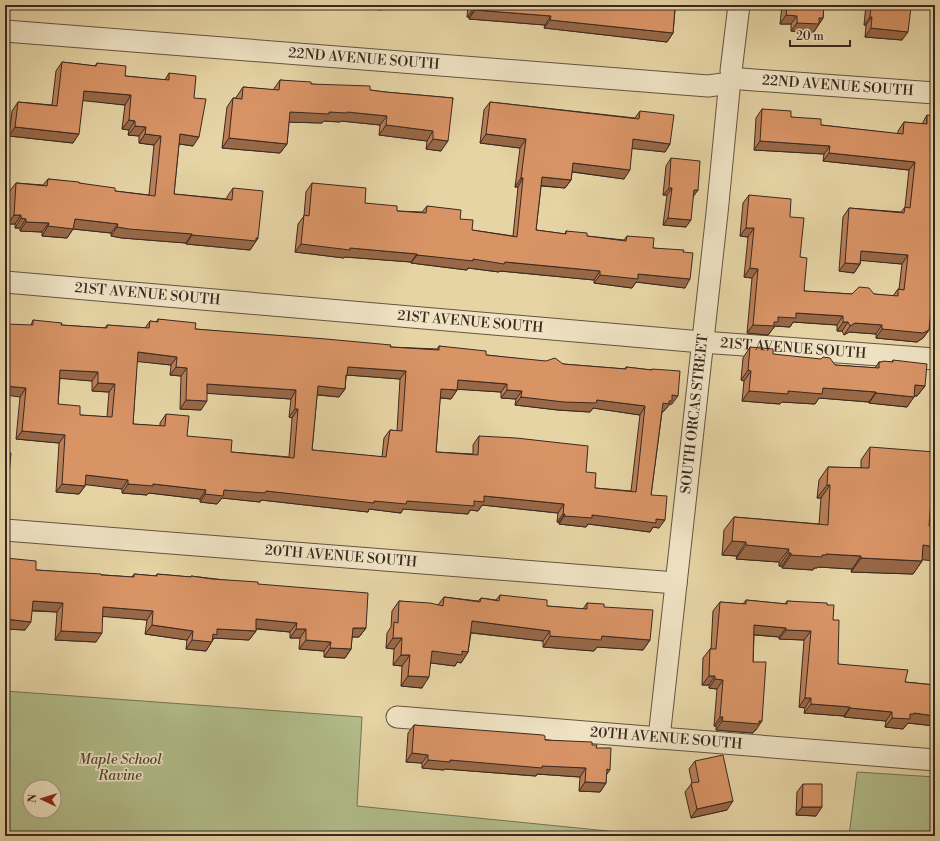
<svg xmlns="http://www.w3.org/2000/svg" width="940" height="841" font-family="'Libre Bodoni',serif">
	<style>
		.green { fill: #b1bd8a; stroke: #767255; fill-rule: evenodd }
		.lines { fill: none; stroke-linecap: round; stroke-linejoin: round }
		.minor-casing { stroke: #665341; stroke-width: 23 }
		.minor { stroke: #efe3c4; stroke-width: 21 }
		.wall { fill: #bb7f58; stroke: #3b2820; fill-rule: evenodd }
		.shaded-wall { fill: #986847; stroke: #3b2820 }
		.building { fill: #d99466; stroke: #3b2820; fill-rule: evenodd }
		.labels { text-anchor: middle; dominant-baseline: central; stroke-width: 3.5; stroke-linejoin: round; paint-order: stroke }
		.street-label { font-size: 14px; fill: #3b2820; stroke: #efe3c4 }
		.park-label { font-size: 14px; font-style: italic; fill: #534635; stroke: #efe3c4 }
	</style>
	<rect width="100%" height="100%" fill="#e6d4a5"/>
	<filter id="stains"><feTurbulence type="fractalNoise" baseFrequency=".005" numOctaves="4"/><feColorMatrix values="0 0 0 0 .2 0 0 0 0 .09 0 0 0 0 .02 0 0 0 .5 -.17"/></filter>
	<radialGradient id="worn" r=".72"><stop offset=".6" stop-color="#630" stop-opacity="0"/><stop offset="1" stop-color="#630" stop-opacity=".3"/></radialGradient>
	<!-- green -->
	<path class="green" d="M5,691L362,717L357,806L658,836H5ZM30,787H54V811H30Z
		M857,772L935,777V836H849Z"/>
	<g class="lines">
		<defs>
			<g id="minor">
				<path id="s1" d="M5,31L708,86L723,84"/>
				<path d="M731,71L739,5"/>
				<path id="s2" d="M741,79L935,93"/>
				<path id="s3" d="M5,282L702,342L935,359"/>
				<path id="s4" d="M5,530L676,583"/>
				<path id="s5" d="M397,717L935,760"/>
				<path id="s6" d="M659,738L717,213L729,90"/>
			</g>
		</defs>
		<!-- minor casing -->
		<use href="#minor" class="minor-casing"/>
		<!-- minor -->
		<use href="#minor" class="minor"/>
	</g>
	<!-- wall -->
	<path class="wall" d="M468,5H677L675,10L673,33L667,42L544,28L545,25L469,19V17H467Z
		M783,5H824L823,18L813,33L791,31V24H780L782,6Z
		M866,5H908L902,40L865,37L866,25H864Z
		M62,62L95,66L97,63L125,76L165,80L169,73L194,98L193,146L179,144L174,194L227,199V197L233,188L258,238L250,250L186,244V243L122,238L111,236V233L73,229L67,238L42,236V232L20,231V228H15V224H8L9,192L16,183L43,185L48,179L79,183L115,191L149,195L154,145L139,143V136L128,135L129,130L122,129L125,105L83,100L73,143L9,136L12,111L18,102L52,105L56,71Z
		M280,80L311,84L370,90L385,92L453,98L441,151L426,149L427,141L379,135L380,125L341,121L340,122L324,121L322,123L289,122L287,144L280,153L222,148L227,107L233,98H236L237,96L243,87L273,90Z
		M490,102L635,118L640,111L670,144L665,152L632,148L624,179L572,172L571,180L565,188L541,186L536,230L565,234L566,231L587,236L624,240L627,236L653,248L683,252L685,288L636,282L632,288L594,283V280L500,271L499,272L468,268L467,270L411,263V262L345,257L344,258L295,252L298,224L304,216L306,192L312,183L365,203L397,211L422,212L427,206L460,219L472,230L513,236L518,187H515L520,148L480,143L484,110Z
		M762,109L821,125L898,134V131L904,122L922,124L927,115L929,330L923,338L917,342L876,338V334L849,332L844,335L842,331H837V325L793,322L790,327L775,326L768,335L747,333L752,278L744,277L748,237L740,236L743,203L749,195L790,217L800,257L804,291L852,294H874L893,296L898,289H899L902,264L861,260L860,264L854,273L839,271L843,217L849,208L901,212L905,207L909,170L823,161L824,154L754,150L756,118Z
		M671,158L698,190L693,196L686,227L663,225L667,195H663L666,166Z
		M158,319L195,329L390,347L437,349L439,346L486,355L563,364L625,369L626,367L651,370L652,369L672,404H670L663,412H662L651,495L659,528L653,527L650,532L588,524L586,527L559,524V522H557L558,513L482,505L478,511L470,510L468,514L403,509L401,513L369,509L368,512L261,500L260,502L222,498L217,504L200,502V499L149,493L147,495L122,493V489L85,484V486L79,494L56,492L59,443L16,439L20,397L31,325L33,320L61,325L105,328L107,325L145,328L150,321L156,322ZM137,361L171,365L170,375L181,376L180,409L201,410L207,393L291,399L289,417L292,418L289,457L231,452L187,436L166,414L160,423V426L133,424ZM347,375L400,379L397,431L390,430L384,438L382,457L312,450L317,395L339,397L345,389L346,377ZM60,378L92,381V391L109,392L107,417L80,415L58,404ZM457,389L501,392V398L516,399L515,405L558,410L590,412L593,408L640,415L631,491L595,488L586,472L479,436L473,445V454L436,452L440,398L451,399L457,390Z
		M750,347L773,354L835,365L875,368L879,362H892L893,360L925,386L917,396H914L907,407L869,403V402L819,398L815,404L782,402L780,404L742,401L744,381L741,380L743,358Z
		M870,447L922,559V561L913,574L851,572L852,569L818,567L817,568H814L813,570L782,568V566H779V562L736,559L737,556L722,555L724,530L734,517L819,524L821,498H817L819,480L828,467L861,468V460Z
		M6,558L36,570L132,577L134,574L156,576L157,574L190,577L191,576L258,584L366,628L359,637H352L351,649L345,658L324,657V651L299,649L300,638H290V632L256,629V631L249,640L214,638L206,651L186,649L187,640L145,634L147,620L103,616L96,642L55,640L57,612L32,611L25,630L5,629V560Z
		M500,595L547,606L583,609L587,603L604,607L650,640L643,650L597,647L594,651L543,647V641L471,633L468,652L461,663L457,662L455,666L431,663L422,688L401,686L402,666L393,665L394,649L386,648L387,633L391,627L392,611L399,601L438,605L444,597L478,601L481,598L496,600Z
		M746,600L785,604L787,601L827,605L833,620L838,664L905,682L935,685V726L908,723L903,729L885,727L886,721L844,717V716L804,713L805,708L799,707L804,640L779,639V637L754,635L753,662L756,730H755L753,733L716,730V726H714L717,689L709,688V685H702L703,658L710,649H711L713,611L720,602L743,604Z
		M414,725L592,745L596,748L606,775V783L600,792L579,791L580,777L537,774L536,776L445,769L444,770L422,768V763L406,762L408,733Z
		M695,761L727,810L691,818L685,792L692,783L689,769Z
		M803,784L816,816L796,815L797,792Z"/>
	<!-- shaded-wall -->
	<path class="shaded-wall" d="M289,5H312L311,7Z
		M356,5H413L412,6H407L406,8L384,7L382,10L355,8Z
		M473,9H475L469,17H467Z
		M475,10L551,16L545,25L469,19Z
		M786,15L797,16L791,24H780Z
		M870,17H872L866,25H864Z
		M819,18H823L813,33L791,31L797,23Z
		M550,20L673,33L667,42L544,28Z
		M871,28L908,32L902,40L865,37Z
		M84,91L131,95L125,105L77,100Z
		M290,112H347L387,116L380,125L341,121L340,122L324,121L322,123L283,122Z
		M129,120L135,121L129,130L122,129Z
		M386,125L433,131L427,141L379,135Z
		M135,126L146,127L139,136L128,135Z
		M15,127L79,134L73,143L9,136Z
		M145,134L161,136L154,145L139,143Z
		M180,134L199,137L193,146L174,143Z
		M486,134L526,139L520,148L480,143Z
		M229,138L287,144L280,153L222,148Z
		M433,139L448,141L441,151L426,149Z
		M633,139L670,144L665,152L627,148Z
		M760,141L830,146L824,154L754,150Z
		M829,153L915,162L909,170L823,161Z
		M573,163L630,170L624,179L567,171Z
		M542,177L571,180L565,188L536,185Z
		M521,178H523L518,187H515Z
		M669,188H672L667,195H663Z
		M694,190H698L693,197Z
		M14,215H21L15,224H8Z
		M21,218L26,219L20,228H15Z
		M668,218L691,220L686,227L663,225Z
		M75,219L118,224L111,233L73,229L67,238L42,236L48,226Z
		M26,222L49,223L42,232L20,231Z
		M117,227L192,234L186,243L122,238L111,236Z
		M746,228H754L748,237L740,236Z
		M192,235L256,238H258L250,250L186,244Z
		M301,244L350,248L417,254L411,262L345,257L344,258L295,252Z
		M861,251L908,255L902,264L855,260Z
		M417,255L473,259L600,271L594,280L500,271L499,272L468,268L467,270L411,263Z
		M845,263L860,264L854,273L839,271Z
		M750,268L758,269L752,278L744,277Z
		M638,274L690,279L685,288L636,282L632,288L594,283L600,275Z
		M796,313L843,316L837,325L793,322L790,327L775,326L768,335L747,333L753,325L778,317Z
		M843,322H848L842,331H837Z
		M855,323L882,325L876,334L849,332L844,335L850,326Z
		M882,329L929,330L923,338L917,342L876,338Z
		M138,352L177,357L171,365L132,361Z
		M176,367L187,368L181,376L170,375Z
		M348,367L406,371L400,379L347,375L342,383Z
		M60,370L98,372L92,381L55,378Z
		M748,370L751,371L744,381L741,380Z
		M458,380L507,384L501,392L452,389Z
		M98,383L115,384L109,392L92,391Z
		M207,384L296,390L291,399L202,393Z
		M915,385L925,386L917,396L908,395Z
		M5,386L26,388L20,397L5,395Z
		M318,386L345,389L339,397L312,394Z
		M823,388L876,392L869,402L819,398L815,404L782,402L780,404L742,401L749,391H788Z
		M441,389L457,390L451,399L435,397Z
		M507,390L522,391L516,399L501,398Z
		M876,393L914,397L907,407L869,403Z
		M672,395L678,396L672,404H670L663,412H657L663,403Z
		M521,397L597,400L645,406L640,415L593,408L590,412L558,410L515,405Z
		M186,400L207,401L201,410L180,409Z
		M295,409H298L292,418L289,417Z
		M22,431L65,435L59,443L16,439Z
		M86,475L128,480L122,489L80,484Z
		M62,484L85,486L79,494L56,492Z
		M128,484H153L206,490L200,499L149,493L147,495L122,493Z
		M827,485H830L821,498H817Z
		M224,490L266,491L374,501H474L484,496L564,504L558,513L482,505L478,511L470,510L468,514L403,509L401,513L369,509L368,512L261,500L260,502L222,498L217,504L200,502L205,494Z
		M563,514H565L559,522H557Z
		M592,515L656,519L665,520L659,528L653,527L650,532L588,524L586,527L559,524L564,516Z
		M732,541L746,542L737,556L722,555Z
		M746,545L789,549L779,562L736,559Z
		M923,545L935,547V561L914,559Z
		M788,553H791L782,566H779Z
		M826,554L861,556L852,569L818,567L817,568H814L813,570L782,568L791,555H822Z
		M861,558L922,561L913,574L851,572Z
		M33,601L63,603L57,612L27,610Z
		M103,607L153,611L147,620L97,616Z
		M5,619L31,622L25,630L5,629Z
		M256,619L297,623L290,632L250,628Z
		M472,621L550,631L543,641L465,632Z
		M152,625L193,631L187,640L145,634Z
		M754,625L786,628L779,637L748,634Z
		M353,628H366L359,637H346Z
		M217,629L256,631L249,640L214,638L206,651L186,649L192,640Z
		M296,629H306L300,638H290Z
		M786,630L811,631L804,640L779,639Z
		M61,631L102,633L96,642L55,640Z
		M550,636H602L650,640L643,650L597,647L594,651L543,647Z
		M393,638H402L394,649L386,648Z
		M306,640L331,642L324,651L299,649Z
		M330,648L351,649L345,658L324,657Z
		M432,651H462L468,652L461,663L457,662L455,666L424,662Z
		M401,655H410L402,666L393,665Z
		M408,676L429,677L422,688L401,686Z
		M709,676H715L709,685H702Z
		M715,679L723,680L717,689L709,688Z
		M805,698H811L805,708L799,707Z
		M811,704L850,707L844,716L804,713Z
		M850,708L892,712L886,721L844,717Z
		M914,713L935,716V726L908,723L903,729L885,727L892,718Z
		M720,717H723L716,726H714Z
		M722,721H762L756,730H755L753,733L716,730Z
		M412,753L428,755L422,763L406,762Z
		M428,760H450L586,768L580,777L537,774L536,776L445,769L444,770L422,768Z
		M607,769L610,770L604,778Z
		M585,782L606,783L600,792L579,791Z
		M733,801L727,810L691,818L697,809Z
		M802,807H822L816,816L796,815Z"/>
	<!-- building -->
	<path class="building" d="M474,5H677V8H675L673,33L550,20L551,16L475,10V9H473Z
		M787,5H824L823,18H819V24L797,23V16L786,15Z
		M871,5H908V7H911L908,32L871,28L872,17H870Z
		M62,62L96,66L97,63L126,66L125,76L169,80V73L196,76L194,98L206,99L199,137L180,134L174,194L232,200L233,188L263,191L258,238H256V241L192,235V234L129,229L117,227L118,224L75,219L73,229L48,226L49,223L26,222V219L21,218V215H14L16,183L47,186L48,179L79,182V183L115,188V191L155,196L161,136L145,134L146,127L135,126V121L129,120L131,95L84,91L79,134L15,127L18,102L57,106Z
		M280,80L311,82V84L370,86V90L385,92L453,98L448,141L433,139V131L386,125L387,116L347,112V113L329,112V114L290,112L287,144L229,138L233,98L242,99L243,87L279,90Z
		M490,102L639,119L640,111L674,115L670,144L633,139L630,170L573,163L571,180L542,177L536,230L566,234V231L587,233V236L626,241L627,236L654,238L653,248L684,250L683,252L693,253L690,279L638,274V279L600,275V271L505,262L504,264L473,259V261L417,255V254L350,248V250L301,244L304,215L309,216L312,183L366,188L365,203L397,206V211L426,213L427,206L461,210L460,219L473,220L472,230L517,237L523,178H521L526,139L486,134Z
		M762,109L791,111V117L821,119V125L903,134L904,122L927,124V115L935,116V271L929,330L923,333L882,329V325L855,323L850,326L848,322H843V316L796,313V318L778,317V322H774V326L753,325L758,269L750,268L754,228H746L749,195L791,199L790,217L804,218L800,257L807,258L804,291L852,294L859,287L869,288L874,294L898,296V289L904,290L908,255L861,251L860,264L845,263L849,208L904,213L905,207L910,208L915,162L829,153L830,146L760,141Z
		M671,158L700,161L698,190H694L691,220L668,218L672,188H669Z
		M158,319L196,323L195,329L326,339L391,345L390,347L439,350V346L486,351V355L546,361L555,358L563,364L626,369V367L652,370V369L680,371L678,396L672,395V401H669V404L663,403L651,495L667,496L665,520L656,519V523L592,515V518L564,516L565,514H563L564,504L484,496V502L474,501V506L407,501L406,504L374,501V503L266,491L265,493L224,490L223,496L205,494L206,490L153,484V486L128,484V480L86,475L85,486L62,484L65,435L22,431L26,388L5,386V324L33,325V320L62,323L61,325L107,328V325L149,328L150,321L158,322ZM138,352L177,357L176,367L187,368L186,400L207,401V384L296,390L295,409H298L294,458L231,452L232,440L187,436L189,416L166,414L165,426L133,424ZM348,367L406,371L402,431L390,430L386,457L312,450L318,386L345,389L346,375H347ZM60,370L98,372V383L115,384L112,417L80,415V406L58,404ZM458,380L507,384V390L522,391L521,397L564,402L596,403L597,400L645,406L636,492L595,488L596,473L586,472L588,446L516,438L479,436L478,455L436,452L441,389L457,390Z
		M750,347L773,349V354L821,359L823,357L830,358L835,365L879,368V362H882L883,361L893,362V360L927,364L925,386L915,385L914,397L876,393V392L823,388L822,394L788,391V394L749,391L751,371L748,370Z
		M870,447L935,452L929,526L935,527V547L923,545L922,561L861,558V556L826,554V555H822V557L791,555V553H788L789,549L746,545V542L732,541L734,517L828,525L830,485H827L828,467L869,468Z
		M5,452L11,453L8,486H5Z
		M6,558L36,561V570L101,574V575L134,577V574L157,576V574L191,577V576L212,579L258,582V584L368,593L366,628H353L351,649L330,648L331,642L306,640V629H296L297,623L256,619V631L217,629V635L213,634L212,642L192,640L193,631L152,625L153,611L103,607L102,633L61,631L63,603L33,601L31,622L5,619V568Z
		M500,595L547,600V606L587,609V603L604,604V607L653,610L650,640L602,636L601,640L550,636V631L472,621L468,652L462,651V655L432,651L429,677L408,676L410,655H401L402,638H393L394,622L398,623L399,601L430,603L443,606L444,597L480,602L481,598L499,601Z
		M746,600L787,604V601L827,603V605H834L833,620H839L838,664L908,670L905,682L935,685V716L914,713V714H910V719L892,718V712L850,708V707L811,704V698H805L811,631L786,630V628L754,625L753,662H766L762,721H759V724L722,721L723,717H720L723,680L715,679V676H709L710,649H716L720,602L746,604Z
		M414,725L543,735L545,736V740L592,742V745H597L596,748H611L610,770L607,769L606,783L585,782L586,768L542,766V768L450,760V762L428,760V755L412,753Z
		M723,755L733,801L697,809L691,783L699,782L695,761Z
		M803,784H822V807H802Z"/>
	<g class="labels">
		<!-- street labels -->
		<g class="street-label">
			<text stroke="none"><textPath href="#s1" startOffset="360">22ND AVENUE SOUTH</textPath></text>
			<text stroke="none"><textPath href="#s2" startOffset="97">22ND AVENUE SOUTH</textPath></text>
			<text stroke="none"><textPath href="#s3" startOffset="143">21ST AVENUE SOUTH</textPath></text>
			<text stroke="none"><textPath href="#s3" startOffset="467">21ST AVENUE SOUTH</textPath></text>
			<text stroke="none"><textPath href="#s3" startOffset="791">21ST AVENUE SOUTH</textPath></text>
			<text stroke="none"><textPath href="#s6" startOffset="326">SOUTH ORCAS STREET</textPath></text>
			<text stroke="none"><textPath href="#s4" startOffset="337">20TH AVENUE SOUTH</textPath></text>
			<text stroke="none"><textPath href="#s5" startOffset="270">20TH AVENUE SOUTH</textPath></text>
		</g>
		<!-- park labels -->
		<g class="park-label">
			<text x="120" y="760">Maple School<tspan x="120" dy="16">Ravine</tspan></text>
		</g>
	</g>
	<!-- margin -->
	<rect width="940" height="841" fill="none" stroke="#e6d4a5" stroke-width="20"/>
	<rect x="6" y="6" width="928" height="829" fill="none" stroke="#3b2820" stroke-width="2"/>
	<rect x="10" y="10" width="920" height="821" fill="none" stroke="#3b2820"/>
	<!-- north arrow -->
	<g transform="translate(42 799) rotate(274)"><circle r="19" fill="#efe3c4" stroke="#a79882"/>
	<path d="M0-3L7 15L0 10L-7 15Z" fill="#8f2418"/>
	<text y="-6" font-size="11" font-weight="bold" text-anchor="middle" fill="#3b2820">N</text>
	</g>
	<!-- scale -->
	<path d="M790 40v6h60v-6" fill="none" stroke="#3b2820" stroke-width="2"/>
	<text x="796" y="40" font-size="12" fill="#3b2820" stroke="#efe3c4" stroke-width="3" paint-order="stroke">20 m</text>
	<rect width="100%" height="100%" filter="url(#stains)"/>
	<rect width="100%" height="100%" fill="url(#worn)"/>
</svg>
